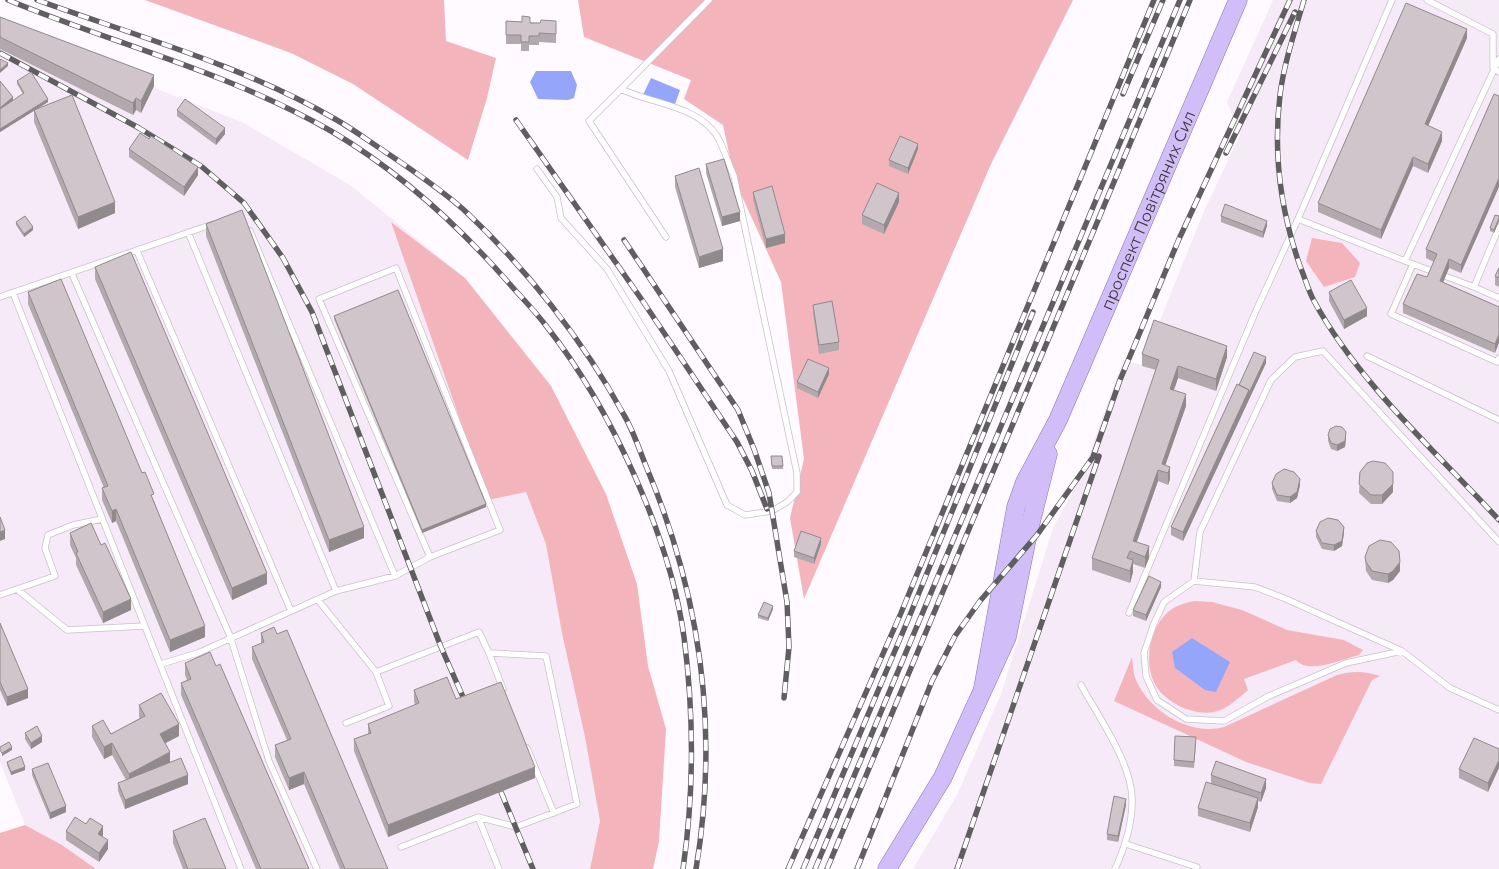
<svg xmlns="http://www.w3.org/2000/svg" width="1499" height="869" font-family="Montserrat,sans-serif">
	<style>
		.built { fill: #f7eaf8 }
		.green { fill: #f4b4bb }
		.water { fill: #95a5fa }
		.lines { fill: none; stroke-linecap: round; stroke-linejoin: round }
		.service-casing { stroke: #c8c1c9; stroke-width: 7 }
		.primary-casing { stroke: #8973b2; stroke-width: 19 }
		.service { stroke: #fff; stroke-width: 5.5 }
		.primary { stroke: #d1bdf7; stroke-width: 18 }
		.rail-casing { stroke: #615e62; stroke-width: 5.5 }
		.rail { stroke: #fff; stroke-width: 4; stroke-dasharray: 11; stroke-linecap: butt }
		.wall { fill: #b2a9ae }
		.shaded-wall { fill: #918a8d }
		.building { fill: #cfc5ca; stroke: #918a8d }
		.labels { text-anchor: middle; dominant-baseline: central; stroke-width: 5; stroke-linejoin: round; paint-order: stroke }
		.street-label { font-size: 16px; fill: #3c3a3d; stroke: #fff }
	</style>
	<rect width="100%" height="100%" fill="#fefaff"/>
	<!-- built -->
	<path class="built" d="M1273,0H1499V869H913L957,795L1001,694L1053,528L1082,474L1123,360L1142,365L1204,211L1240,135L1227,102Z
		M0,28L242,122L350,185L465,278L551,386L636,776L615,869H96L62,845L25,825L0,762Z"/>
	<!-- green -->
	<path class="green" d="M145,0H444L446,41L496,58L487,98L468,160L353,84L291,53Z
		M578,0H1073L991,164L804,599L790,518L804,459L781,282L735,181L723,125L684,99L691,80L584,37Z
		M391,222L465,278L551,386L606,494L637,584L648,666L666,729L659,841L653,869H590L600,821L585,737L562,633L546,544L526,492L488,500Z
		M1312,238L1342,243L1360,263L1355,277L1324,287L1306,261Z
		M1195,601L1212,602L1242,610L1287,630L1344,640L1363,650L1359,655C1343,659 1308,675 1296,660L1244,679L1248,690C1240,697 1232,704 1223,709C1202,719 1172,707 1158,689C1143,669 1148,633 1165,615C1173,606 1184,603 1195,601Z
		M1132,657C1133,664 1133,673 1136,680C1150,712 1190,736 1224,727L1337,675C1352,671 1364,671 1380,676L1372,680L1321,784L1310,783L1246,762L1114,701Z
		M25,825L62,845L96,869H0V833Z"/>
	<!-- water -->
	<path class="water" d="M536,71H571L577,85L574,98L568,100L538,99L530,82Z
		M651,78L680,90L674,107L643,95Z
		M1192,638L1230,662L1216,692L1205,690L1175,668L1172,652Z"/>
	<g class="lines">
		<defs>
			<path id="service" d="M1427,0L1493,34V68L1499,72
				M621,89L589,121L666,237
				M537,169L557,197L561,218L607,269L669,371L727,505L745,515L772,511L787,502L797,492V473L734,176C728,163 724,148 717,136C697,105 651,104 621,89L709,0
				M1298,219L1392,0
				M1499,227L1474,287L1499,298
				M250,231L395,576
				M188,232L336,591
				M137,251L291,611
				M1405,261L1474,287
				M1413,264L1391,314L1497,362L1499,358
				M72,274L230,636L269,761L317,869
				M13,293L241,869
				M0,297L213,224
				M1367,356L1499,420
				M1194,581L1200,532L1271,380L1295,357L1323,351L1499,542
				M18,590L67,630L144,626
				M0,595L55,576L45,548L48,535L73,525L102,519
				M318,600L376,672L479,632L489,653L546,656L577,804L516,827L478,817L401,847
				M1129,613L1255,313L1298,219L1405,261L1499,59
				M1402,651L1346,663L1269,696L1224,721L1186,719L1157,700L1146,676L1144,653L1153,626L1164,602L1194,581L1255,587L1286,599L1402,651L1450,688L1499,710
				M489,653L503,689
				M161,664L198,653L336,591L395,576L430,557L500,530L396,268L319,299L430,557
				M1081,685C1098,716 1131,762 1132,798C1133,822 1125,847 1115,869
				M346,723L389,706L376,672
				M527,748L554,813
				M478,817L499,869
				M1126,844L1197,867"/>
			<g id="primary">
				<path id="s1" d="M983,688L1016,507L1025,482L1058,420L1238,0"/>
				<path d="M887,869L943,777L1007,637L1028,534L1048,454"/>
			</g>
		</defs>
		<!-- service casing -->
		<use href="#service" class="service-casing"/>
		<!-- primary casing -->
		<use href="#primary" class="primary-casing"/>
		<!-- service -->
		<use href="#service" class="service"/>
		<!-- primary -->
		<use href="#primary" class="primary"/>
		<defs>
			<path id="rail" d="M8,0C115,44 230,73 331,131C397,170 456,223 507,281C520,296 535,311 547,327C610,407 670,536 684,637C694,714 694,793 683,869
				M37,0C136,36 244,66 335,119C351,128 366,139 381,149C409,168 438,187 464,210C526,268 583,340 624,415C634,432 640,452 648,471C701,598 719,732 696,869
				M1304,0C1295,31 1284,63 1280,95C1273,153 1281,212 1300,266C1305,278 1308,290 1314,301C1358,382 1436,452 1499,520
				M0,53L139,128L201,166L244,203L283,258L312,312L441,647L467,706
				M1123,94L1163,0
				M516,120L642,300L737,442L752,471L767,509
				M1226,153L1295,12
				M624,240L738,410L754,449L769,493L787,602L789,647L784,698
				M501,792L533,869
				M788,869L901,613L1154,0
				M803,869L910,615L1033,312
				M815,869L1180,0
				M827,869L1190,0
				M857,869L932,681L955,636L980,601L1037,535L1093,457L1120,380L1179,239L1290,0
				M957,869L1099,456"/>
		</defs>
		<!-- rail casing -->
		<use href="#rail" class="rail-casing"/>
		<!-- rail -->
		<use href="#rail" class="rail"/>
	</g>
	<!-- wall -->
	<path class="wall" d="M0,17L154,86L141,113L136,110L133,115L0,49Z
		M506,21L540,23L556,21V43L539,42V45H529V51H521V44H506Z
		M1467,38L1428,126L1442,141L1428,173L1413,166L1381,239L1318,212V203Z
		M0,81L13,100L8,104L23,94L17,84V81L48,102L0,132Z
		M1494,94L1461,273L1449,268L1443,282L1499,307L1495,353L1403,313V304L1427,277L1434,262L1426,258V249Z
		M34,110L115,213L78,229L34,122Z
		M177,110L225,134L216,145L177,116Z
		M129,149L198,175L184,196L129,157Z
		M918,149L908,174L889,166V160Z
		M706,164L740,221L722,226L706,173Z
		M675,176L723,261L699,268L675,187Z
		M753,192L785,243L766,248L753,200Z
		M899,202L884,234L862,224V215Z
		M1221,216L1267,226L1263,238L1221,222Z
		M1499,216V221L1494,233L1490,231V228Z
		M16,222L33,230L24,237L16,225Z
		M206,224L364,538L329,552L206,236Z
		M95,267L267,584L232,600L95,279Z
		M1499,268V287L1495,285V276Z
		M28,292L142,473L154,501L205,637L170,652L116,521L112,523L102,500V488H104L28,304Z
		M1329,292L1367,316L1344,329L1329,301Z
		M813,305L839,342V350L819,354L813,313Z
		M334,316L486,507L422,533L334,319Z
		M1142,354L1227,357L1216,391L1178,378L1174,390L1186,406L1165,465L1170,479L1168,485L1158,481L1137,542L1149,558L1145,568L1133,564V572L1130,583L1092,570V558L1156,370L1142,366Z
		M1266,363L1183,541L1171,535V527L1239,385Z
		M829,374L818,398L797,388V382Z
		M1328,435L1346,438L1345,447L1337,451L1331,449L1328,441Z
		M771,456H782L783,469H772Z
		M1360,472L1393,492L1382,504H1371L1359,493Z
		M1272,483L1300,485L1297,498L1290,503L1277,501L1272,489Z
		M1316,531L1344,533L1342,546L1334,551L1322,549L1316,537Z
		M70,533L131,610L103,623L76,565V558L70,545Z
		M821,544L814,564L794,557V551Z
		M1365,557L1400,571L1393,580L1388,583L1372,580L1366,571Z
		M1161,587L1146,621L1133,616V610Z
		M773,609L768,621L758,618V615Z
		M0,623L28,698L7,706L0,690Z
		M261,633L388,869H340L304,784L289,790L275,757V745L287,740L252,659V647L261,644Z
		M185,663L309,869H256L181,695V683L187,680L185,675Z
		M414,690L456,699L535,778L388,837L354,751V739L368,734V724L415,705L414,701Z
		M139,705L179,736L165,743L170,762L188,784L125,809L118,791V783L126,780L112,755L104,759L92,737V726L111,734L140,718L139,717Z
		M25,733L42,742L31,749L25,739Z
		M1196,743L1194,768L1174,766V760Z
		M1499,749L1488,792L1459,778V769Z
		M7,762L25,770L11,775L7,765Z
		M32,769L66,812L50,819L32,775Z
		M1211,775L1266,788L1261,802L1258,801V807L1250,832L1198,816V808L1211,783Z
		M1126,805L1118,842L1107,840V834Z
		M66,831L103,835L102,836L108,849L99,862L66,840Z
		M173,831L226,869H183L173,843Z"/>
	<!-- shaded-wall -->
	<path class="shaded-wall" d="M1467,29V38L1425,133V124Z
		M8,63V66L0,73V70Z
		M154,75V86L141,113V101Z
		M13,97V100L0,111V108Z
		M136,98V110L133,115V103Z
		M48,99V102L0,132V129Z
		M225,128V134L216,145V139Z
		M1442,132V141L1428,173V164Z
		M918,144V149L908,174V168Z
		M1413,157V166L1381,239V230Z
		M198,167V175L184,196V187Z
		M1499,178V187L1461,273V265Z
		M899,193V202L884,234V225Z
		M115,202V213L78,229V217Z
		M740,212V221L722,226V217Z
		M1499,218V221L1494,233V230Z
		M1267,221V226L1263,238V232Z
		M33,227V230L24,237V234Z
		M785,234V243L766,248V239Z
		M723,249V261L699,268V257Z
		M1449,259V268L1440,290V281Z
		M1367,308V316L1344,329V320Z
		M1499,334V343L1495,353V344Z
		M1227,346V357L1216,391V379Z
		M1266,357V363L1183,541V532L1249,390Z
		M1178,366V378L1170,401V389Z
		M829,368V374L818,398V392Z
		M1186,394V406L1163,472L1162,464Z
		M1346,432V438L1345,447L1337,451V445Z
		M1170,467V479L1168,485V473Z
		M1158,470V481L1133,552V541Z
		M1300,479V485L1297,498L1290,503V497Z
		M1393,484V492L1382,504V495Z
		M486,504V507L422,533V530Z
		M116,509V521L112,523V511Z
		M364,527V538L329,552V540Z
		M1344,527V533L1342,546L1334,551V545Z
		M5,530V539L0,541V532Z
		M821,538V544L814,564V558Z
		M1149,546V558L1145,568V557Z
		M1133,560V572L1130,583V571Z
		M1400,562V571L1393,580L1388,583V574Z
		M267,573V584L232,600V588Z
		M1161,582V587L1146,621V615Z
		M131,599V610L103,623V612Z
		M773,606V609L768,621V618Z
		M205,626V637L170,652V640Z
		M28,689V698L7,706V697Z
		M179,724V736L160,746V734Z
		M42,736V742L31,749V743Z
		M112,743V755L104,759V747Z
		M12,747V750L2,756V753Z
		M170,752V764L129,786V774Z
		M1499,760V768L1488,792V783Z
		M25,767V770L11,775V772Z
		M535,767V778L388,837V825Z
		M304,772V784L289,790V778Z
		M188,775V784L125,809V800Z
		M1266,779V788L1261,802V793Z
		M1258,798V807L1250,832V823Z
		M1126,799V805L1118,842V836Z
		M66,806V812L50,819V813Z
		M103,826V835L98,842V834Z
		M108,840V849L99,862V853Z"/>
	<!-- building -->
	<path class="building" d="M1406,3L1467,29L1425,124L1442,132L1428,164L1413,157L1381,230L1318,203Z
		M522,16L530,17V23H540L541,20L556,21V34L539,33V36H529V42H521V35H506V21L522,22Z
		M0,17L154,75L141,101L136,98L133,103L0,37Z
		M0,59L8,63L0,70Z
		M31,72L48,99L0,129V109L24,93L17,81Z
		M0,81L13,97L0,108Z
		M1494,94L1499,96V178L1461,265L1449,259L1440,281L1499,307V334L1495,344L1403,304L1417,274L1427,277L1437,254L1426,249Z
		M72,95L115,202L78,217L34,110Z
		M185,99L225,128L216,139L177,110Z
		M140,133L149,139L151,136L198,167L184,187L129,149Z
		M900,136L918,144L908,168L889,160Z
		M724,159L740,212L722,217L706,164Z
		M699,168L723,249L699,257L675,176Z
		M877,183L899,193L884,225L862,215Z
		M772,186L785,234L766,239L753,192Z
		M1225,204L1267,221L1263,232L1221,216Z
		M242,210L364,527L329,540L206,224Z
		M1495,215L1499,216V218L1494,230L1490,228Z
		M25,216L33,227L24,234L16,222Z
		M131,252L267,573L232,588L95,267Z
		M1499,268V278L1495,276Z
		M61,279L142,473L145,472L154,494L151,495L205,626L170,640L116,509L112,511L102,488L108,486L28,292Z
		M1351,280L1367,308L1344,320L1329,292Z
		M398,290L486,504L422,530L334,316Z
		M832,301L839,342L819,345L813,305Z
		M1154,320L1227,346L1216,379L1178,366L1170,389L1186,394L1162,464L1170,467L1168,473L1158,470L1133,541L1149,546L1145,557L1130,551L1127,558L1133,560L1130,571L1092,558L1159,360L1142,354Z
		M1254,352L1266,357L1249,393V390L1239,385Z
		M808,359L829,368L818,392L797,382Z
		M1237,384L1249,390L1183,532L1171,527Z
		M1336,426L1342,427L1346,432L1345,441L1337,445L1331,443L1328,435L1330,429Z
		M771,456H782L783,466H772Z
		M1373,461L1385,463L1393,472V484L1382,495H1371L1359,484L1360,472L1367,463Z
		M1284,469L1294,472L1300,479L1297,492L1290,497L1277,495L1272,483L1276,474Z
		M0,517L5,530L0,532Z
		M1328,518L1338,520L1344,527L1342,541L1334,545L1322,543L1316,531L1320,522Z
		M91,523L101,545L105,543L131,599L103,612L76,553L78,552L70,533Z
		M801,531L821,538L814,558L794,551Z
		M1380,540L1391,542L1399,551L1400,562L1393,571L1388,574L1372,571L1366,562L1365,557L1369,546Z
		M1149,576L1161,582L1146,615L1133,610Z
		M764,602L773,606L768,618L758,615Z
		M0,623L28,689L7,697L0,682Z
		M274,627L277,634L287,630L388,869H345L304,772L289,778L275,745L291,739L252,647L264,642L261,633Z
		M210,652L216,666L220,664L309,869H261L181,683L191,679L185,663Z
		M447,677L456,699L501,682L535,767L388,825L354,739L371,733L368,724L419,703L414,690Z
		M161,693L179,724L160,734L170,752L129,774L112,743L104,747L92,726L103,720L111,734L145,716L139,705Z
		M37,726L42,736L31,743L25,733Z
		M1175,736L1196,737L1194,762L1174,760Z
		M1474,738L1499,749V760L1488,783L1459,769Z
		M9,742L12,747L2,753L0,750V747Z
		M21,756L25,767L11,772L7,762Z
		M181,758L188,775L125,800L118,783Z
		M1216,761L1266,779L1261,793L1211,775Z
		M48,763L66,806L50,813L32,769Z
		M1206,782L1258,798L1250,823L1198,808Z
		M1114,796L1126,799L1118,836L1107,834Z
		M75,817L86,824L90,818L103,826L98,834L108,840L99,853L66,831Z
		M205,818L226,869H188L173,831Z"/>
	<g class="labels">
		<!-- street labels -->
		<g class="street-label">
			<text stroke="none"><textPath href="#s1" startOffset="509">проспект Повітряних Сил</textPath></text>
		</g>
	</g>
</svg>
